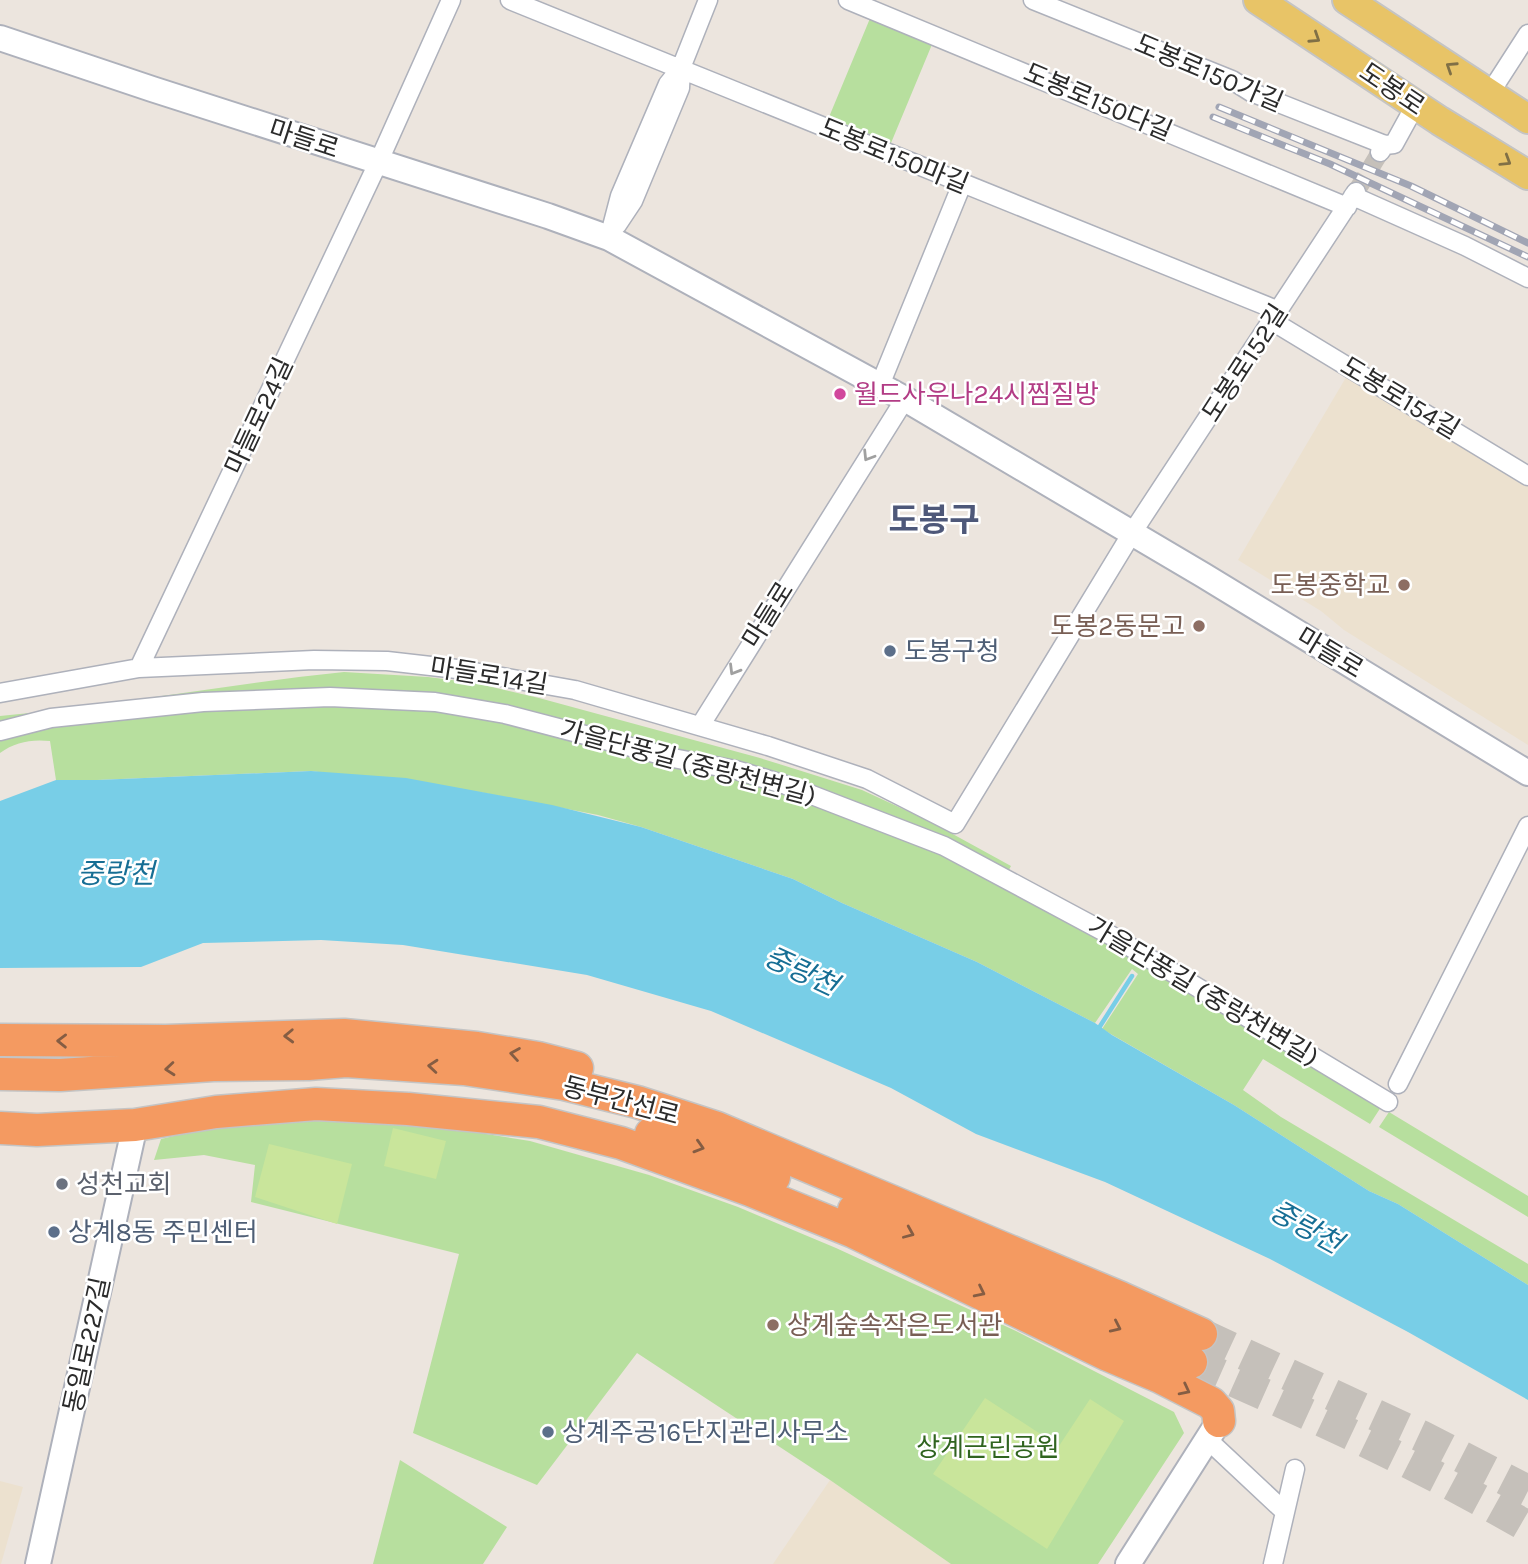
<svg xmlns="http://www.w3.org/2000/svg" width="1528" height="1564" font-family="Karla,'Noto Sans KR',sans-serif">
	<style>
		.education { fill: #ece1cf }
		.green { fill: #b7df9e }
		.pitch { fill: #c9e59b }
		.water { fill: #78cee7 }
		.lines { fill: none; stroke-linecap: round; stroke-linejoin: round }
		.stream { stroke: #78cee7; stroke-width: 4.5 }
		.street-tunnel { stroke: #c5c0ba; stroke-width: 18; stroke-dasharray: 18 9; stroke-linecap: butt }
		.highway-tunnel { stroke: #c5c0ba; stroke-width: 32; stroke-dasharray: 32 16; stroke-linecap: butt }
		.street-casing { stroke: #aeb1bb; stroke-width: 21 }
		.secondary-casing { stroke: #aeb1bb; stroke-width: 28 }
		.primary-casing { stroke: #c4c4c4; stroke-width: 32 }
		.highway-casing { stroke: #c4c4c4; stroke-width: 35 }
		.street { stroke: #fff; stroke-width: 18 }
		.secondary { stroke: #fff; stroke-width: 24 }
		.primary { stroke: #e8c467; stroke-width: 28 }
		.highway { stroke: #f49a61; stroke-width: 32 }
		.rail-casing { stroke: #a1a5b4; stroke-width: 7 }
		.rail { stroke: #fff; stroke-width: 4.5; stroke-dasharray: 13; stroke-linecap: butt }
		.oneway { stroke: #807046 }
		.oneway2 { stroke: #a0a0a0 }
		.oneway3 { stroke: #855d43 }
		.hotel-dot { fill: #d1479c; stroke: #fff; stroke-width: 2.5 }
		.education-dot { fill: #8d6e63; stroke: #fff; stroke-width: 2.5 }
		.service-dot { fill: #5c6f8a; stroke: #fff; stroke-width: 2.5 }
		.worship-dot { fill: #6b7280; stroke: #fff; stroke-width: 2.5 }
		.labels { text-anchor: middle; dominant-baseline: central; stroke-width: 5; stroke-linejoin: round; paint-order: stroke }
		.street-label { font-size: 26px; fill: #2b2b2b; stroke: #fff }
		.hotel-label { font-size: 26px; fill: #b23c85; stroke: #fff; text-anchor: start }
		.education-label { font-size: 26px; fill: #785e54; stroke: #fff; text-anchor: end }
		.service-label { font-size: 26px; fill: #4e5e75; stroke: #fff; text-anchor: start }
		.worship-label { font-size: 26px; fill: #5b616d; stroke: #fff; text-anchor: start }
		.park-label { font-size: 26px; fill: #30641f; stroke: #fff }
		.water-label { font-size: 28px; font-style: italic; fill: #166e94; stroke: #fff }
		.district-label { font-size: 33px; font-weight: bold; fill: #4e5879; stroke: #fff }
	</style>
	<rect width="100%" height="100%" fill="#ece5de"/>
	<!-- education -->
	<path class="education" d="M1348,374L1528,482V745L1344,630L1321,611L1238,560Z
		M830,1480L951,1564H773Z
		M0,1481L23,1487L1,1564H0Z"/>
	<!-- green -->
	<path class="green" d="M871,16L933,42L891,143L829,117Z
		M344,672L428,677L475,683L539,698L760,758L862,790L929,821L1011,866L1003,881L1381,1107L1370,1124L1263,1059L1243,1090L1281,1117L1528,1264V1285L1398,1204L1369,1191L1234,1105L1102,1029L1138,974L1132,969L1095,1023L977,962L842,903L793,879L641,827L598,815L479,792L311,771L97,780H56L50,741C31,739 15,742 0,753V716C115,705 229,684 344,672Z
		M1389,1112L1528,1196V1217L1379,1127Z
		M264,1115L314,1121L417,1123L530,1141L649,1175L738,1207L836,1248L1016,1331L1174,1412L1184,1433L1098,1564H951L830,1480L637,1353L537,1485L413,1433L459,1254L251,1202L255,1165L204,1155L154,1160L161,1139Z
		M400,1460L507,1527L483,1564H373Z"/>
	<!-- pitch -->
	<path class="pitch" d="M393,1128L446,1141L436,1179L384,1166Z
		M269,1144L352,1164L337,1224L255,1197Z
		M985,1398L1059,1446L1090,1399L1124,1421L1047,1549L933,1474Z"/>
	<!-- water -->
	<path class="water" d="M311,771L406,778L552,805L641,827L793,879L842,903L977,962L1095,1023L1112,1035L1234,1105L1369,1191L1398,1204L1528,1285V1400L1408,1332L1270,1259L1105,1182L976,1134L891,1088L711,1011L587,975L403,945L321,940L203,943L141,967L0,968V801L56,780H97Z"/>
	<g class="lines">
		<!-- stream -->
		<path class="stream" d="M1097,1031L1132,976"/>
		<!-- street-tunnel -->
		<path class="street-tunnel" d="M1356,192L1379,154"/>
		<!-- highway-tunnel -->
		<path class="highway-tunnel" d="M1201,1334L1421,1436L1528,1491
			M1191,1362C1305,1412 1420,1464 1528,1527"/>
		<defs>
			<path id="street" d="M510,0L1279,311
				M848,0L1347,207
				M1033,0L1232,80L1251,92L1385,145
				M1490,93L1528,34
				M1380,152L1385,145L1394,144L1416,104
				M1353,196L1465,246L1528,278
				M617,225L633,201L680,88L681,68
				M609,238L620,196L668,84L681,68L708,0
				M1272,321L1528,476
				M880,385L962,184
				M139,668L378,163L451,0
				M0,693L139,668L314,660L387,661L457,669L575,690L768,746L867,779L955,824L1132,533L1356,192
				M700,726L905,399
				M0,731L51,718L203,702L330,697L435,702L505,714L673,758L736,770L786,785L944,846L1112,936L1388,1102
				M1398,1084L1528,826
				M1207,1439L1285,1512
				M1273,1564L1295,1469"/>
			<path id="secondary" d="M0,38L152,89L548,216L609,238L905,399L1203,575L1528,773
				M38,1564L135,1125
				M1128,1564L1219,1421"/>
			<path id="primary" d="M1258,0L1440,121L1528,175
				M1347,0L1528,119"/>
			<path id="highway" d="M0,1040L166,1041L344,1035L477,1048L538,1058L577,1068
				M0,1074L60,1075L213,1065L308,1064L346,1061L464,1069L564,1084L637,1102L717,1128L1121,1298L1201,1334
				M0,1128L37,1130L135,1125L216,1112L316,1104L408,1109L539,1122L621,1143L750,1190L854,1232L1108,1355L1160,1377L1211,1403L1218,1411L1219,1421
				M651,1134L709,1150L774,1177
				M854,1210L918,1236L1191,1362"/>
		</defs>
		<!-- street casing -->
		<use href="#street" class="street-casing"/>
		<!-- secondary casing -->
		<use href="#secondary" class="secondary-casing"/>
		<!-- primary casing -->
		<use href="#primary" class="primary-casing"/>
		<!-- highway casing -->
		<use href="#highway" class="highway-casing"/>
		<!-- street -->
		<use href="#street" class="street"/>
		<!-- secondary -->
		<use href="#secondary" class="secondary"/>
		<!-- primary -->
		<use href="#primary" class="primary"/>
		<!-- highway -->
		<use href="#highway" class="highway"/>
		<defs>
			<path id="rail" d="M1219,107L1411,186L1528,243
				M1213,117L1330,164L1528,257"/>
		</defs>
		<!-- rail casing -->
		<use href="#rail" class="rail-casing"/>
		<!-- rail -->
		<use href="#rail" class="rail"/>
	</g>
	<!-- one-way arrows -->
	<defs><path id="oneway-chevron" d="M-2-3.5L2.5 0L-2 3.5" fill="none" stroke-width="1.6" stroke-linecap="round" stroke-linejoin="round" transform="scale(1.75)"/></defs>
	<g class="oneway">
		<use href="#oneway-chevron" transform="translate(1315 38) rotate(33)"/>
		<use href="#oneway-chevron" transform="translate(1451 67) rotate(-147)"/>
		<use href="#oneway-chevron" transform="translate(1506 161) rotate(32)"/>
	</g>
	<g class="oneway2">
		<use href="#oneway-chevron" transform="translate(868 456) rotate(122)"/>
		<use href="#oneway-chevron" transform="translate(734 670) rotate(121)"/>
	</g>
	<g class="oneway3">
		<use href="#oneway-chevron" transform="translate(289 1036) rotate(178)"/>
		<use href="#oneway-chevron" transform="translate(62 1041) rotate(-179)"/>
		<use href="#oneway-chevron" transform="translate(515 1054) rotate(-171)"/>
		<use href="#oneway-chevron" transform="translate(433 1066) rotate(-175)"/>
		<use href="#oneway-chevron" transform="translate(170 1069) rotate(175)"/>
		<use href="#oneway-chevron" transform="translate(699 1147) rotate(17)"/>
		<use href="#oneway-chevron" transform="translate(909 1233) rotate(23)"/>
		<use href="#oneway-chevron" transform="translate(980 1292) rotate(26)"/>
		<use href="#oneway-chevron" transform="translate(1116 1327) rotate(25)"/>
		<use href="#oneway-chevron" transform="translate(1185 1390) rotate(27)"/>
	</g>
	<!-- markers -->
	<circle class="hotel-dot" cx="840" cy="394" r="7"/>
	<g class="education-dot">
		<circle cx="1404" cy="585" r="7"/>
		<circle cx="1199" cy="626" r="7"/>
		<circle cx="773" cy="1325" r="7"/>
	</g>
	<g class="service-dot">
		<circle cx="890" cy="651" r="7"/>
		<circle cx="54" cy="1232" r="7"/>
		<circle cx="548" cy="1432" r="7"/>
	</g>
	<circle class="worship-dot" cx="62" cy="1184" r="7"/>
	<g class="labels">
		<!-- street labels -->
		<g class="street-label">
			<text transform="translate(1209 73) rotate(23)">도봉로150가길</text>
			<text transform="translate(1392 89) rotate(34)">도봉로</text>
			<text transform="translate(1098 102) rotate(23)">도봉로150다길</text>
			<text transform="translate(304 139) rotate(18)">마들로</text>
			<text transform="translate(894 156) rotate(22)">도봉로150마길</text>
			<text transform="translate(1245 363) rotate(-57)">도봉로152길</text>
			<text transform="translate(1400 398) rotate(31)">도봉로154길</text>
			<text transform="translate(259 416) rotate(-65)">마들로24길</text>
			<text transform="translate(768 615) rotate(-58)">마들로</text>
			<text transform="translate(1330 653) rotate(31)">마들로</text>
			<text transform="translate(489 676) rotate(9)">마들로14길</text>
			<text transform="translate(688 763) rotate(15)">가을단풍길 (중랑천변길)</text>
			<text transform="translate(1203 992) rotate(31)">가을단풍길 (중랑천변길)</text>
			<text transform="translate(621 1101) rotate(15)">동부간선로</text>
			<text transform="translate(87 1345) rotate(-78)">동일로227길</text>
		</g>
		<!-- hotel labels -->
		<g class="hotel-label">
			<text x="854" y="394">월드사우나24시찜질방</text>
		</g>
		<!-- education labels -->
		<g class="education-label">
			<text x="1390" y="585">도봉중학교</text>
			<text x="1185" y="626">도봉2동문고</text>
			<text x="787" y="1325" text-anchor="start">상계숲속작은도서관</text>
		</g>
		<!-- service labels -->
		<g class="service-label">
			<text x="904" y="651">도봉구청</text>
			<text x="68" y="1232">상계8동 주민센터</text>
			<text x="562" y="1432">상계주공16단지관리사무소</text>
		</g>
		<!-- worship labels -->
		<g class="worship-label">
			<text x="76" y="1184">성천교회</text>
		</g>
		<!-- park labels -->
		<g class="park-label">
			<text x="988" y="1447">상계근린공원</text>
		</g>
		<!-- water labels -->
		<g class="water-label">
			<text x="116" y="873">중랑천</text>
			<text transform="translate(801 971) rotate(25)">중랑천</text>
			<text transform="translate(1306 1227) rotate(29)">중랑천</text>
		</g>
		<!-- district labels -->
		<g class="district-label">
			<text x="934" y="520">도봉구</text>
		</g>
	</g>
</svg>
